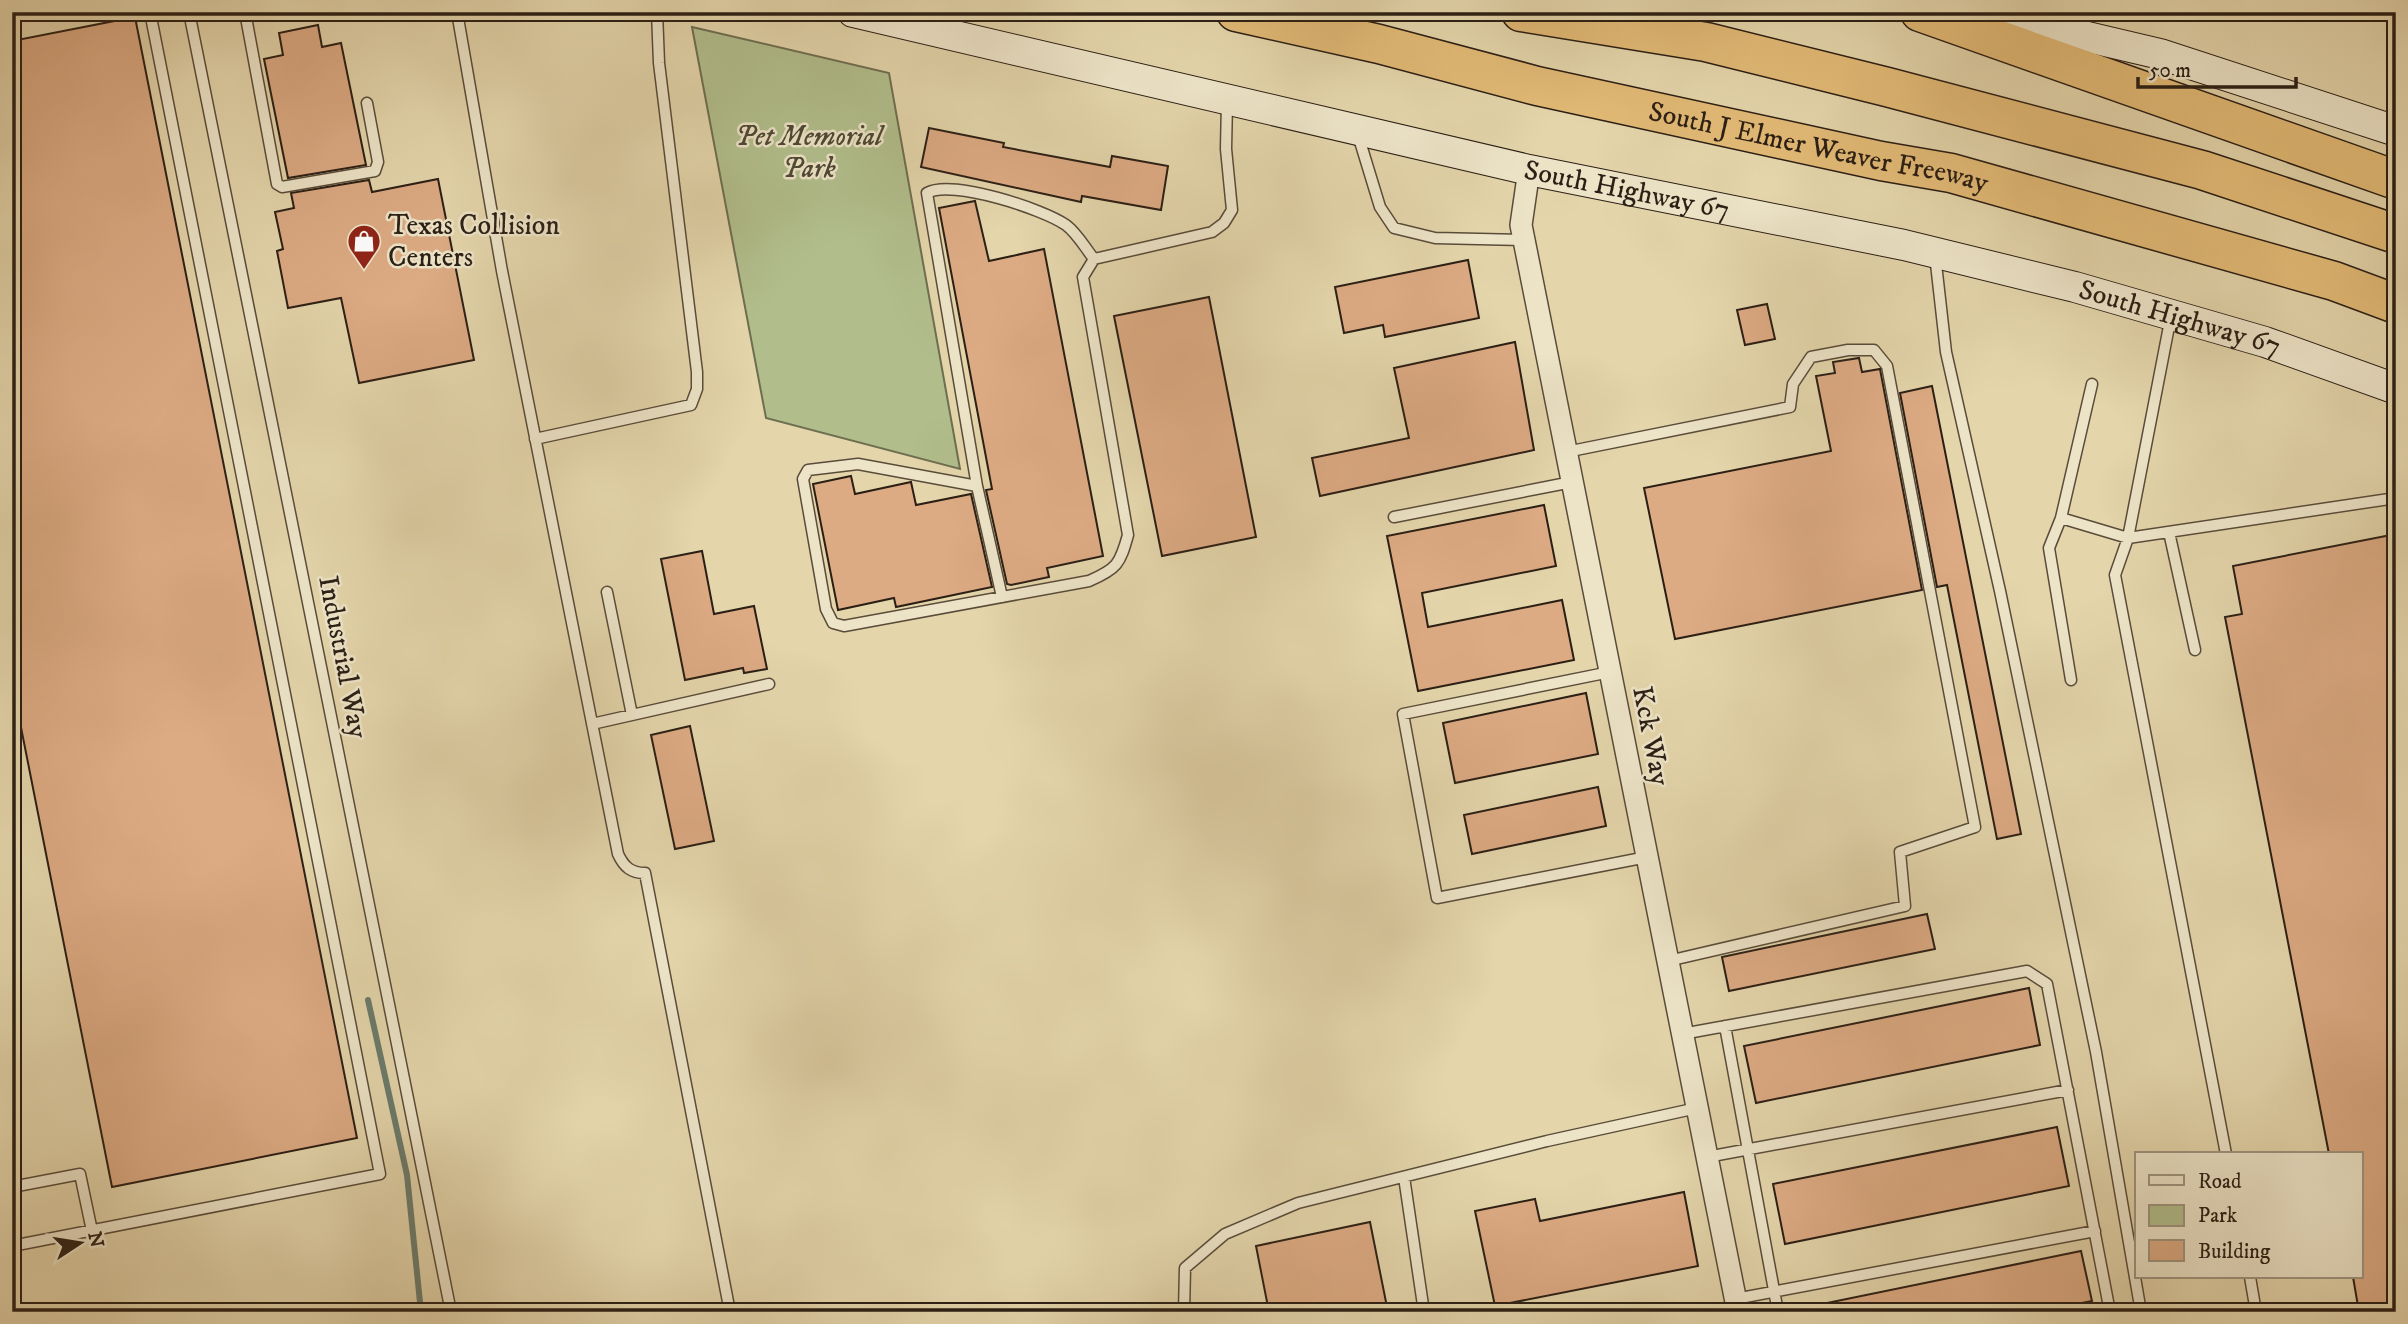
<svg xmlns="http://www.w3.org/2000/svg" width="2408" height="1324" font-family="'IM FELL DW Pica',serif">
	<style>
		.green { fill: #b1be8c; stroke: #6e6e50; stroke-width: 2 }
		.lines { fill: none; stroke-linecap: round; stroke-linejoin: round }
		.stream { stroke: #6b7b6c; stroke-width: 6 }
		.building { fill: #dcaa83; stroke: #2b1f15; stroke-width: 2 }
		.lane-casing { stroke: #594c3a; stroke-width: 13 }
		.street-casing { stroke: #594c3a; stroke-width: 24 }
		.secondary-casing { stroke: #2b1f15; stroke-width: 32 }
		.highway-casing { stroke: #2b1f15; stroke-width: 41 }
		.lane { stroke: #ede4c8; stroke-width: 10 }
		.street { stroke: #ede4c8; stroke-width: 21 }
		.secondary { stroke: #ede4c8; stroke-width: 30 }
		.highway { stroke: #e2ba76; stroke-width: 38 }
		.labels { text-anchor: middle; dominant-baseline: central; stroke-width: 5; stroke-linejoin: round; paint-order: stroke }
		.park-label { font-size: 28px; font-style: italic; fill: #4c4733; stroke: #ede4c8 }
		.street-label { font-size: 28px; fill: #2b1f15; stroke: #ede4c8 }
		.poi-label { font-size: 28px; fill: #2b1f15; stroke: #ede4c8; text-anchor: start }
	</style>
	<rect width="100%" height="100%" fill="#e4d5ab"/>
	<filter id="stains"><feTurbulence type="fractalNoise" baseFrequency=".00286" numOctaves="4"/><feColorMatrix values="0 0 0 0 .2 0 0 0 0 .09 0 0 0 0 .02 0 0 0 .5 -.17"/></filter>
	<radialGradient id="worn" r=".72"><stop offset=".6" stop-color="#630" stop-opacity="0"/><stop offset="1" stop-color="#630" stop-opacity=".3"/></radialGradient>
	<!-- green -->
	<path class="green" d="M692,27L889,73L960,469L766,418Z"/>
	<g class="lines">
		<!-- stream -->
		<path class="stream" d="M368,1000L407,1175L421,1312"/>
	</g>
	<!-- building -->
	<path class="building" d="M135,17L357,1138L112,1187L12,682V41Z
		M318,25L322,47L341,43L366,165L288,178L264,59L283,55L279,33Z
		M929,128L1004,143L1003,147L1110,167L1112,156L1168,166L1161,210L1082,196L1081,202L921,167Z
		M438,179L474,360L359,383L341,298L288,308L277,251L283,249L275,212L294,208L291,193L369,180L372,192Z
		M975,201L989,261L1044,249L1103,556L1047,568L1049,577L1011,585L1007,584L986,490L992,489L939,208Z
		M1468,260L1479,318L1385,337L1383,325L1344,333L1335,287Z
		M1209,297L1256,537L1162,556L1114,316Z
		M1767,304L1775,339L1745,345L1737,310Z
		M1515,342L1534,450L1320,496L1312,458L1409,438L1394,368Z
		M1859,358L1862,372L1880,369L1922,590L1675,639L1644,488L1831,451L1816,376L1835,373L1833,362Z
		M1932,386L2021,834L1997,839L1947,585L1937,587L1900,393Z
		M851,476L855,494L911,482L916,505L971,494L992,587L896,607L894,598L838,610L813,484Z
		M1544,505L1556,566L1422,593L1428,627L1562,600L1574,660L1418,691L1387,536Z
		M2396,534V1312H2359L2353,1277H2361V1154H2329L2225,617L2242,614L2233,566Z
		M702,551L714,614L754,606L767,669L744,673L743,668L685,680L661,559Z
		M1586,693L1598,754L1455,783L1443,723Z
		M690,726L714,841L675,849L651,735Z
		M1598,787L1606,826L1472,854L1464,815Z
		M1927,914L1935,949L1729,991L1722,957Z
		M2029,988L2040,1045L1756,1103L1744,1046Z
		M2057,1127L2069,1186L1785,1244L1773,1184Z
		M1684,1192L1698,1266L1495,1306L1475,1211L1535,1199L1540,1221Z
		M1370,1222L1388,1312H1269L1256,1246Z
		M2081,1251L2092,1301L2036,1312H1823L1822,1304Z"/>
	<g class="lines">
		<defs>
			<path id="lane" d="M189,12L451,1312
				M245,12L277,184L282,187L375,171L378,162L367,103
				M457,12L502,271L618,854C624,867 631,873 645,873L730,1312
				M1358,135L1380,207L1394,228L1435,238L1523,240
				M1935,255L1946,352L2000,591L2096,1052L2141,1312
				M1094,259C1086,249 1077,233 1066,225C1043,209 952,179 927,193L977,486L858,464L808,470L803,479L826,609L833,623L844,626L1089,581C1117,569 1120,564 1128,535L1083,277L1094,259L1212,232L1224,223L1232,210L1226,149L1227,101
				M2171,316L2128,538L2115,575L2226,1154
				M535,439L691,405L697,389V372L659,63L657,12
				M1566,452L1790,407L1793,384L1811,357L1848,350H1874L1887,366L1975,827L1900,852L1905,906L1668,961
				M977,486L1002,597
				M1394,517L1572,482
				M2061,518L2092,384
				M2169,532L2195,650
				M607,592L632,715
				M1610,672L1403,714L1437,898L1647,857
				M2071,680L2049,548L2061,518L2128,538L2396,498
				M592,724L769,684
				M1725,1026L1778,1312
				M1682,1034L2027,971L2047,984L2110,1312
				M1707,1157L2068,1090
				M1404,1177L1424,1312
				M12,1187L80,1174L92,1231
				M12,1246L380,1174L150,12
				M2250,1277L2256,1312
				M1735,1299L2095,1231
				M1184,1312L1185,1268L1225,1234L1298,1203L1547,1141L1697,1108"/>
			<path id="street" d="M1529,170L1521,225L1738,1312"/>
			<g id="secondary">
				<path id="s1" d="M853,12L1529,170L1904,245L2075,287L2265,342L2396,389"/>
				<path d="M1981,12L2160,54L2396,131"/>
			</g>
			<g id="highway">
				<path id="s2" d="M1236,12L1379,44L1537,86L1881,161L1951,173L2334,281L2396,304"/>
				<path d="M1521,12L1706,42L1887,87L2202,170L2396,234"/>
				<path d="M1920,12L2396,180"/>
			</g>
		</defs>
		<!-- lane casing -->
		<use href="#lane" class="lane-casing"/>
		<!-- street casing -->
		<use href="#street" class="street-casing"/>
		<!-- secondary casing -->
		<use href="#secondary" class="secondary-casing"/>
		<!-- highway casing -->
		<use href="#highway" class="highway-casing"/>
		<!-- lane -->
		<use href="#lane" class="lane"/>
		<!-- street -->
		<use href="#street" class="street"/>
		<!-- secondary -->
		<use href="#secondary" class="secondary"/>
		<!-- highway -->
		<use href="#highway" class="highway"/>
	</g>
	<!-- icons -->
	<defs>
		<symbol id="shop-pin" viewBox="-11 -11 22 30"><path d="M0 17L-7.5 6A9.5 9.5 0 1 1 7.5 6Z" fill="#8f2418" stroke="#ede4c8"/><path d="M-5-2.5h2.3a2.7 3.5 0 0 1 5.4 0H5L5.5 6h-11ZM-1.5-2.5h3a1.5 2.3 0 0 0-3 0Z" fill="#fff"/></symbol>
	</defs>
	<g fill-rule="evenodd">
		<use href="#shop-pin" x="345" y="222" width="38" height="52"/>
	</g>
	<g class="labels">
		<!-- park labels -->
		<g class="park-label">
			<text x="809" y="136">Pet Memorial<tspan x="809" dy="32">Park</tspan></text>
		</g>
		<!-- street labels -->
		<g class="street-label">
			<text stroke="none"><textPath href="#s2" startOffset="598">South J Elmer Weaver Freeway</textPath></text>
			<text stroke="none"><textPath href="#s1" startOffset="794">South Highway 67</textPath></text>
			<text stroke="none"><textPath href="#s1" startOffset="1362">South Highway 67</textPath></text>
			<text transform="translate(343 657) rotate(79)">Industrial Way</text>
			<text transform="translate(1651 736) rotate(79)">Kck Way</text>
		</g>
		<!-- poi labels -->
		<g class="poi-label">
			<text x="388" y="225">Texas Collision<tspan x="388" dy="32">Centers</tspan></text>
		</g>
	</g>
	<!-- margin -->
	<rect width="2408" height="1324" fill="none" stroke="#e4d5ab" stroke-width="42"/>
	<rect x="14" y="14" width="2380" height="1296" fill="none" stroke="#2b1f15" stroke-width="3.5"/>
	<rect x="21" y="21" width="2366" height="1282" fill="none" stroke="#2b1f15" stroke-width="2"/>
	<!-- legend -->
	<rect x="2135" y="1152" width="228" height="126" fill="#ede4c8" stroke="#9f9580" stroke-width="2"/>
	<rect x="2149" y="1175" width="35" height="10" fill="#ede4c8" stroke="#9f9580" stroke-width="2"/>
	<text x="2198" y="1188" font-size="21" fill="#2b1f15">Road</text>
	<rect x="2149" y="1205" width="35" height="21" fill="#b1be8c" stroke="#9f9580" stroke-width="2"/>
	<text x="2198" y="1222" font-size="21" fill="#2b1f15">Park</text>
	<rect x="2149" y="1240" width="35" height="21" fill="#dcaa83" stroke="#9f9580" stroke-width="2"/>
	<text x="2198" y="1258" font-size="21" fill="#2b1f15">Building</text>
	<!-- north arrow -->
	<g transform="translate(80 1243) rotate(78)" stroke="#ede4c8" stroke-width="5" paint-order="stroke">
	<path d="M0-5L12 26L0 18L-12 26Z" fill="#2b1f15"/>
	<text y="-10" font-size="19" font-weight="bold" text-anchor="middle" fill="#2b1f15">N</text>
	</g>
	<!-- scale -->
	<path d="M2138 77v10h158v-10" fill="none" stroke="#2b1f15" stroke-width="3.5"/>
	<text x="2149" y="77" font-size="21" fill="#2b1f15" stroke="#ede4c8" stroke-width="5" paint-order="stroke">50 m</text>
	<rect width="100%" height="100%" filter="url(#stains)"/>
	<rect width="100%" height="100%" fill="url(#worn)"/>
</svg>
